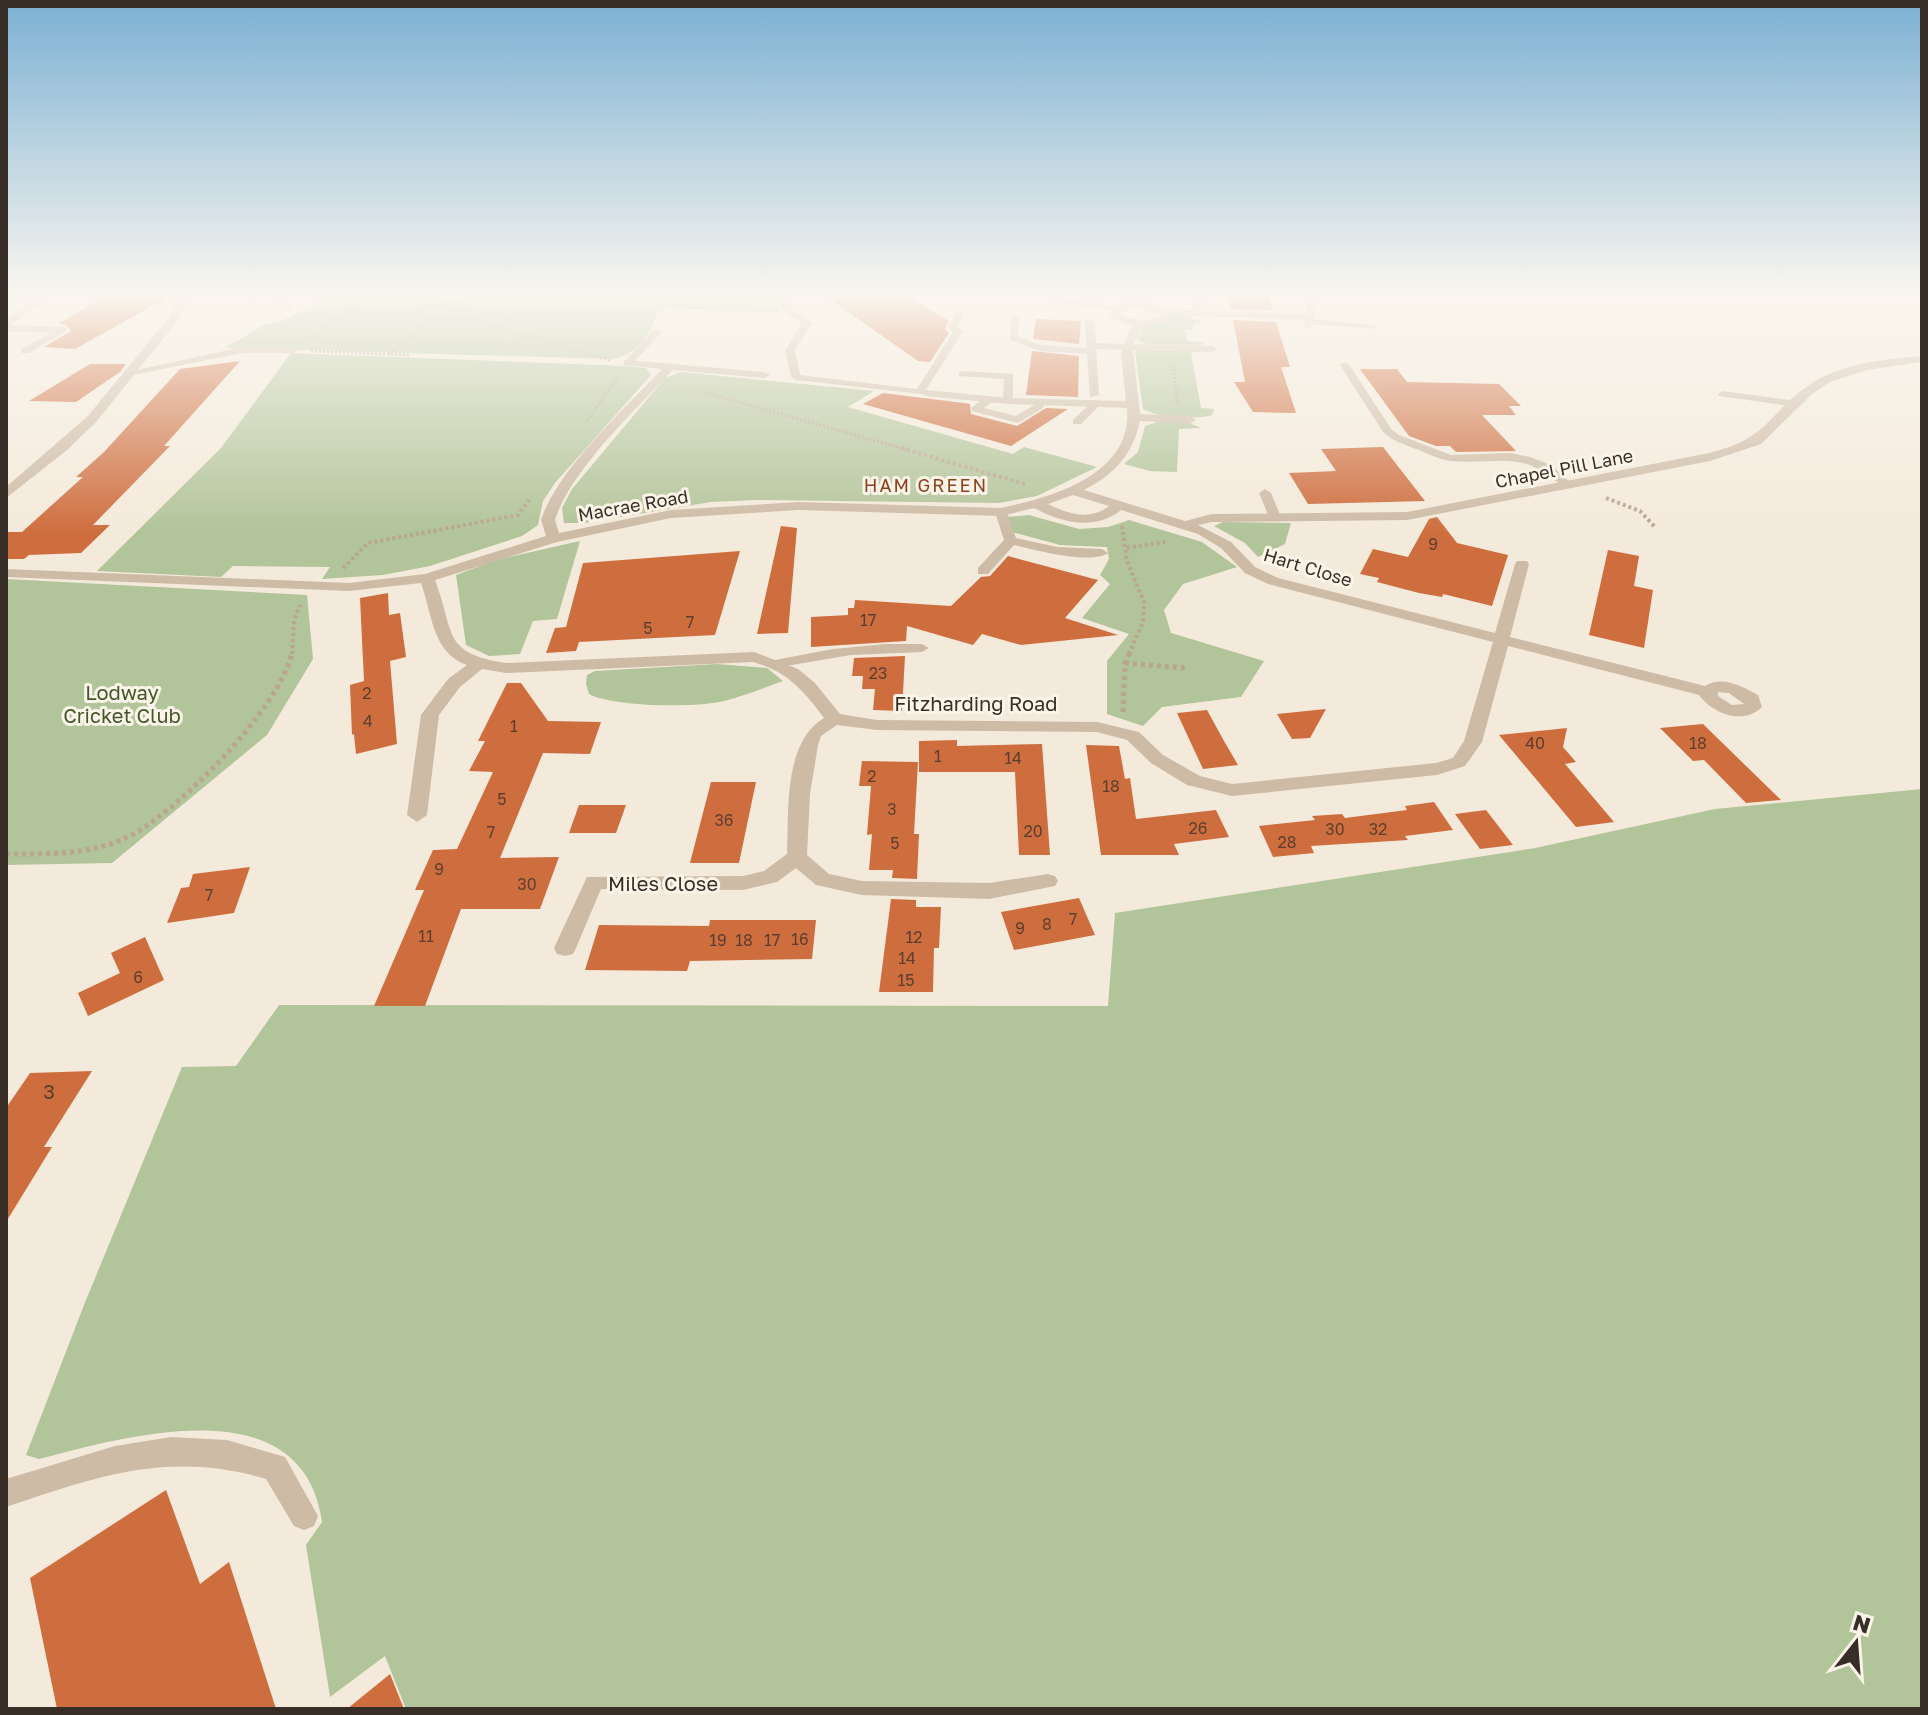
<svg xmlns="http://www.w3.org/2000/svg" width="1928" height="1715" font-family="'Golos Text',sans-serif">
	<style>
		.green { fill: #b2c49a }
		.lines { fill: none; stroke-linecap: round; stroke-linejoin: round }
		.stream { fill: #78abb3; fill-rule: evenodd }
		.building { fill: #ce6e3f }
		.path-far2 { stroke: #b9a590; stroke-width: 3; stroke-dasharray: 2 2; stroke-linecap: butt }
		.path-far1 { stroke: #b9a590; stroke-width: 4; stroke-dasharray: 3 3; stroke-linecap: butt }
		.path { stroke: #b9a590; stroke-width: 5; stroke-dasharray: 4 4; stroke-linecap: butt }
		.service { fill: #cdbba6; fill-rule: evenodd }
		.minor { fill: #cdbba6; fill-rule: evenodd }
		.tertiary { fill: #cdbba6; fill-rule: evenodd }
		.rail { stroke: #382e28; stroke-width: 3; stroke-dasharray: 1 3; stroke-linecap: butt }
		.labels { text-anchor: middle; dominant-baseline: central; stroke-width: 6; stroke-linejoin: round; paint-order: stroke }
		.number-label { font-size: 16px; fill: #5e3e2e }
		.far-street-label { font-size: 18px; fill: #382e28; stroke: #fbf4e8 }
		.far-neighbourhood-label { font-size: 18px; letter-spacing: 2px; fill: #8d401b; stroke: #fbf4e8 }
		.park-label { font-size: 20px; fill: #43582a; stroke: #fbf4e8 }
		.street-label { font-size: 20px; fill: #382e28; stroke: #fbf4e8 }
		.near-number-label { font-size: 20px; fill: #5e3e2e }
	</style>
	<rect width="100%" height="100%" fill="#f4eadb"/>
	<!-- green -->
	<path class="green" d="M309,293H780L777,308L782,313L658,308C652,332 640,354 613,359L225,348L264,325L283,320L324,302Z
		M1191,314V319L1203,321L1193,324V330H1185L1187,341L1203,342L1202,345L1146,344L1137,340L1143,326L1173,315Z
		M1141,349L1204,351L1191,353L1201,408L1214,409L1212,415C1194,420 1160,418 1143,409L1135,352Z
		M291,353L627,366L646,368L651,375L555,483L543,501L538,525L522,536L430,566L383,575L322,579L330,567L233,566L221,577L97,571L221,448Z
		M681,372L874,391L848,407L1013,454L1024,447L1097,467L1037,496L998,503L757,500L711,502L584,523H564L562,508L572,489L665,378Z
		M1160,421L1187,422L1201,428L1179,429L1177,472L1150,471L1124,464L1138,452L1145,426Z
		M1029,515L1079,529L1108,527L1129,520L1202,542L1237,567L1183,584L1164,610L1171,633L1264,661L1241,697L1162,707L1143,726L1107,714V661L1129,634L1082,618L1110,584L1100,575L1109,559L1107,547L1060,545L1012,532L1006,517Z
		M1223,522L1291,523L1285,544L1258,557L1245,543L1214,526Z
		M580,541L557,619L533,621L520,654L489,656L466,645L456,575L496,560Z
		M6,579L307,595L313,659L267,735L112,863L6,865Z
		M717,664L767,668L783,681C763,688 744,696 724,701C697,708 612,707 589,694L586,684L587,675L595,671Z
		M1922,789V1709H406L385,1656L330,1697L306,1545L322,1522C303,1385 127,1436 39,1459L26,1455L84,1305L182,1067L236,1066L279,1005L1108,1006L1115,913L1535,848L1715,809Z"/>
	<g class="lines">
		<!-- stream -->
		<path class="stream" d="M10,302L14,303L6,308V305Z"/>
	</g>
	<!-- building -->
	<path class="building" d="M111,293H159L165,299L75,349L44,347L71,331L65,324H58Z
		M821,293H902L949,321L945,329L949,333L930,362L918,361Z
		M1227,293H1268L1273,310L1231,309Z
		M1036,319L1081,321L1079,344L1033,339Z
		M1233,320L1276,322L1290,367H1281L1296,413L1253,412L1234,382H1245Z
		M1032,351L1079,356L1078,397L1026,395Z
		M240,361L164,446H170L93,525H110L81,553L29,555L24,559H6V532H22L83,477H76L104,452L180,369Z
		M90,364H126L120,372L76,402L29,401Z
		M1360,369H1397L1407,382L1499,384L1521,406H1509L1516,415H1482L1516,451L1456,452L1450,446H1436L1409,436Z
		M883,393L964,403L970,404L971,414L1017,426L1046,408L1068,409L1011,446L863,404Z
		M1383,447L1425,501L1308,504L1289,473L1336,471L1321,449Z
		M1437,517L1457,543L1508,555L1492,606L1443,594L1442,597L1419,593L1377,582L1379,578L1360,574L1373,549L1408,557L1429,519Z
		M781,526L797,528L788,633L757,634Z
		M1608,550L1639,556L1634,586L1653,590L1644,648L1589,635Z
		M740,551L715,635L579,642L576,651L546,653L555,628L566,627L583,563Z
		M1008,556L1098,580L1065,618L1118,635L1021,645L982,634L973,645L907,626L906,641L811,647V617L848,615V608H854L855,600L951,606L981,577L990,576Z
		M388,593L389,615L400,613L406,657L390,661L397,744L356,754L354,734L352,735L350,685L364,681L360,598Z
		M905,656L902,711L873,710L875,689H862L863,676H852L854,658Z
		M507,683H521L548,721L601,722L590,754L543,753L500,858L559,857L540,909H461L425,1006H374L424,890H415L433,850L457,849L493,772L469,771L485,741H478Z
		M1326,709L1310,738L1292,739L1277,714Z
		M1207,710L1224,741L1238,765L1203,769L1177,713Z
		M1703,724L1781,800L1746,803L1704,760L1693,761L1660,728Z
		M1567,728L1563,747L1576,762L1565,764L1614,822L1576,827L1499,735Z
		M957,740V746L1042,744L1050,855H1019L1015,772H919V741Z
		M1086,745L1119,746L1125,779L1130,778L1136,819L1216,810L1229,837L1174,844L1179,855H1101Z
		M862,761L918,762L914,834H919L917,879L892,878L893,870H869L872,834L867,835L871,786H859Z
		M711,782H756L739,863H690Z
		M1434,802L1453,830L1405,836L1408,840L1311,846L1314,853L1273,857L1259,826L1315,820L1312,816L1342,814L1345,818L1407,810L1405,806Z
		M579,805H626L616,833H569Z
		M1486,810L1513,845L1480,849L1455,814Z
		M250,867L234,913L167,923L181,888L189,887L193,874Z
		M1079,898L1095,935L1014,950L1001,912Z
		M891,899L916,900V907H941L939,948H934L933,992H879Z
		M710,920H816L812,959L690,961L687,971L585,970L599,925L709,926Z
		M145,937L164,980L88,1016L78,993L120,973L111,953Z
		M92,1071L44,1147H52L6,1222V1108L30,1073Z
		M166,1490L200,1584L229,1562L276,1709H57L30,1578Z
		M390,1674L404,1709H347Z"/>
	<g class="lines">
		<!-- path-far2 -->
		<path class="path-far2" d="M404,293L432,305L462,303L468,310L459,316L612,361
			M653,294L732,293
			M653,294L660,307L659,315
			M431,305L420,310V316L439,319L459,316
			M309,339L356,304L358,300L348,294
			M311,351L410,355
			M389,354L432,320
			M1173,365L1177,403
			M700,391L908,450
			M587,421L618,377"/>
		<!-- path-far1 -->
		<path class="path-far1" d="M901,448L1025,484
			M1606,498L1640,511L1655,527
			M1122,526L1127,561L1144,602L1143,622L1129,654
			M1127,548L1165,542
			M343,568L368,543L518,515L531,497
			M292,654L294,621L300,605"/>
		<!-- path -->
		<path class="path" d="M1125,663L1185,668
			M1123,712L1125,663L1130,652
			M6,854C46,854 84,855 121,840C172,820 282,706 292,652"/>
		<!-- service -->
		<path class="service" d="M784,293H792L789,306L812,323L795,350L800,375L917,389L953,332L948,328L955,316L954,311H960L964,316L958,327L963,331L926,390L931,393L930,395L796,380L791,377L785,350L802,324L780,307Z
			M1050,293H1058L1061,298L1122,308L1118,311L1058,303Z
			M1194,293H1202L1201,311L1305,314L1307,293H1315L1314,319L1379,326L1374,329L1314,324L1309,329L1304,326L1305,320L1165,315L1161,312L1165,309L1192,310Z
			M1015,315L1019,318L1018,337L1041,345L1087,348L1085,322L1090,319L1095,322L1096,343L1128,344L1133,347L1128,350L1096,349L1099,395L1090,397L1087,354L1041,351L1010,340L1011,318Z
			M654,330L662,332L631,365H625V361Z
			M1172,345L1213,346L1218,349L1213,352L1169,350V346Z
			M242,347H294L299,350L294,353H242L128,376L123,373Z
			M1342,363H1348L1392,430L1399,435L1451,455L1511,453L1530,457L1551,465L1573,485L1563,487C1519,448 1503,465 1451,461C1440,460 1427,453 1416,449C1404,444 1392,441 1383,432L1340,365Z
			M963,371L1013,374V401L1008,404L1003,401L1004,379L959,376V372Z
			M1723,391L1797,401L1802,404L1797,407L1719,396L1718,394Z
			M986,397L995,399L984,408L1016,416L1034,405L1036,400L1045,402L1043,408L1018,423L972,411V407Z
			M1092,402L1101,404L1081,424H1073V420Z
			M1265,489L1271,493L1281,517L1279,520L1269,517L1259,493Z
			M1001,508L1007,512L1016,538L1057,547L1102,549L1108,553C1091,565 1035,550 1014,545L988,574H978V568L1004,540L995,512Z
			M886,644H922L929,648L922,652L851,655L780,667L773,663L775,660L833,649Z
			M171,1437L227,1440L285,1457L318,1516L314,1526L304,1530L294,1526L266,1479C170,1450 97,1476 6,1507V1479L115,1446Z"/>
		<!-- minor -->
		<path class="minor" d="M6,296H32L44,302L10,325L63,327L68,330L29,353H21V349L51,333L6,331V319L32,302H6Z
			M1143,302L1168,310L1171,318L1163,323L1142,327L1134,344L1172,345L1177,348L1172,351L1133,350L1140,414L1190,416L1196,420L1190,424L1140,421C1133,454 1114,475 1084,490L1185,521L1212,514L1407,512L1709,453C1770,438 1765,416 1809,385C1841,363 1885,359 1922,356V362L1867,370L1830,382L1812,394L1761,444L1710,461L1407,520L1212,522L1198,525L1231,542L1255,567L1278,578L1495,633L1515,564L1517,561H1527L1529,564L1510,637L1705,686C1722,675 1742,686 1758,695L1762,707C1743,726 1712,713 1699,695L1508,646L1482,742L1465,766L1437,775L1232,796L1187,785L1151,763L1127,740L1097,732L877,730L837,725L821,736L818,745L810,794L807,855L829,874L862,881L989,883L1048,874L1055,876L1058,881L1055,886L989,899L862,895L816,885L796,868L777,882L743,890L601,889L576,948L573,954L565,956L557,954L554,948L587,877L743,876L764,871L787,854C789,812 783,742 824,718C804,691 787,671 753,662L506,673L482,669L460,687L439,715L427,815L417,822L407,815L421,715L448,679L467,665C432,653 432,613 421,583L349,591L6,577V569L349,583L425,574L546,536L541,520C557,470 625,408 662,369L624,365V361L628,360L764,372L770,375L764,378L673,370C637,408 570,471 555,520L559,533L671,510L799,502L1001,508C1052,497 1133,475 1127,408L1008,404L926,396L920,393L926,390L1008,398L1126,401L1121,354L1132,326L1115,320L1108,314L1122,304ZM1142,308L1160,314L1161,317L1139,321L1119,314L1127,309ZM1073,495L1109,506C1090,521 1068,514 1048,504ZM1034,508C1062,523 1095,531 1121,510L1198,534L1221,548L1245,573L1268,584L1493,642L1464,741L1453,758L1436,763L1232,784L1200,776L1163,755L1139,732L1097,722L877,720L840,714L815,683L798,669L754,652L506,663C441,653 455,632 435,580L557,542L671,518L799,510L1001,516ZM1718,692L1729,693L1744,704L1732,705L1718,696Z"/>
		<!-- tertiary -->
		<path class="tertiary" d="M162,293H174L185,302L179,319L96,422L67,450L6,498V487L88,416L170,316L175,303Z"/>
		<!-- rail -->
		<path class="rail" d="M269,293L291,308"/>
	</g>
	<!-- sky -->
	<linearGradient id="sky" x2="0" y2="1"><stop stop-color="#7bb0d3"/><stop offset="0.55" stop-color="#faf6ef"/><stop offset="1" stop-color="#faf6ef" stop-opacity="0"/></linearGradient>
	<rect width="1928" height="533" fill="url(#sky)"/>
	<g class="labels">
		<!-- number labels -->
		<g class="number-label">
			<text x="1433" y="544">9</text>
			<text x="868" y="620">17</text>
			<text x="690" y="622">7</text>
			<text x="648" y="628">5</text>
			<text x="878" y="673">23</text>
			<text x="367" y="693">2</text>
			<text x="368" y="721">4</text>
			<text x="514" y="726">1</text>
			<text x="1535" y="743">40</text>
			<text x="1698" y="743">18</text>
			<text x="938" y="756">1</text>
			<text x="1013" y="758">14</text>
			<text x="872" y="776">2</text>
			<text x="1111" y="786">18</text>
			<text x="502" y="799">5</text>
			<text x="892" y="809">3</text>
			<text x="724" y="820">36</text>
			<text x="1198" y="828">26</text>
			<text x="1335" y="829">30</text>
			<text x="1378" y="829">32</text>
			<text x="1033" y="831">20</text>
			<text x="491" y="832">7</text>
			<text x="1287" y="842">28</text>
			<text x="895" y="843">5</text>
			<text x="439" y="869">9</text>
			<text x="527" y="884">30</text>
			<text x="209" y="895">7</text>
			<text x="1073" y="919">7</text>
			<text x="1047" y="924">8</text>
			<text x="1020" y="928">9</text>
			<text x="426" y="936">11</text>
			<text x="914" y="937">12</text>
			<text x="800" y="939">16</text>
			<text x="718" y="940">19</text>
			<text x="744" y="940">18</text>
			<text x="772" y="940">17</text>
			<text x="907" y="958">14</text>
			<text x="138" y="977">6</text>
			<text x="906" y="980">15</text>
		</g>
		<!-- far-street labels -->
		<g class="far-street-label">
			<text transform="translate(1564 468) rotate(-11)">Chapel Pill Lane</text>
			<text transform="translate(633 505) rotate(-10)">Macrae Road</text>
			<text transform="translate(1308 567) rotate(17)">Hart Close</text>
		</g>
		<!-- far-neighbourhood labels -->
		<g class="far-neighbourhood-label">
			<text x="926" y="485">HAM GREEN</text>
		</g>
		<!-- park labels -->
		<g class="park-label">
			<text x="122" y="692">Lodway<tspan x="122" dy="23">Cricket Club</tspan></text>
		</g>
		<!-- street labels -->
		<g class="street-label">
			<text x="976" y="703">Fitzharding Road</text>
			<text x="663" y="883">Miles Close</text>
		</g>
		<!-- near-number labels -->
		<g class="near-number-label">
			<text x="49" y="1091">3</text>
		</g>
	</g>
	<!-- border -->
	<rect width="1928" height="1715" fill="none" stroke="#382e28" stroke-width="16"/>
	<!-- north arrow -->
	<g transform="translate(1856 1643) rotate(17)" stroke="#fbf4e8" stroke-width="6" paint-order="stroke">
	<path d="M0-6L14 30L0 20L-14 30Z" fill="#382e28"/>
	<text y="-12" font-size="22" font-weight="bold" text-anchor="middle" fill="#382e28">N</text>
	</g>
</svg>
